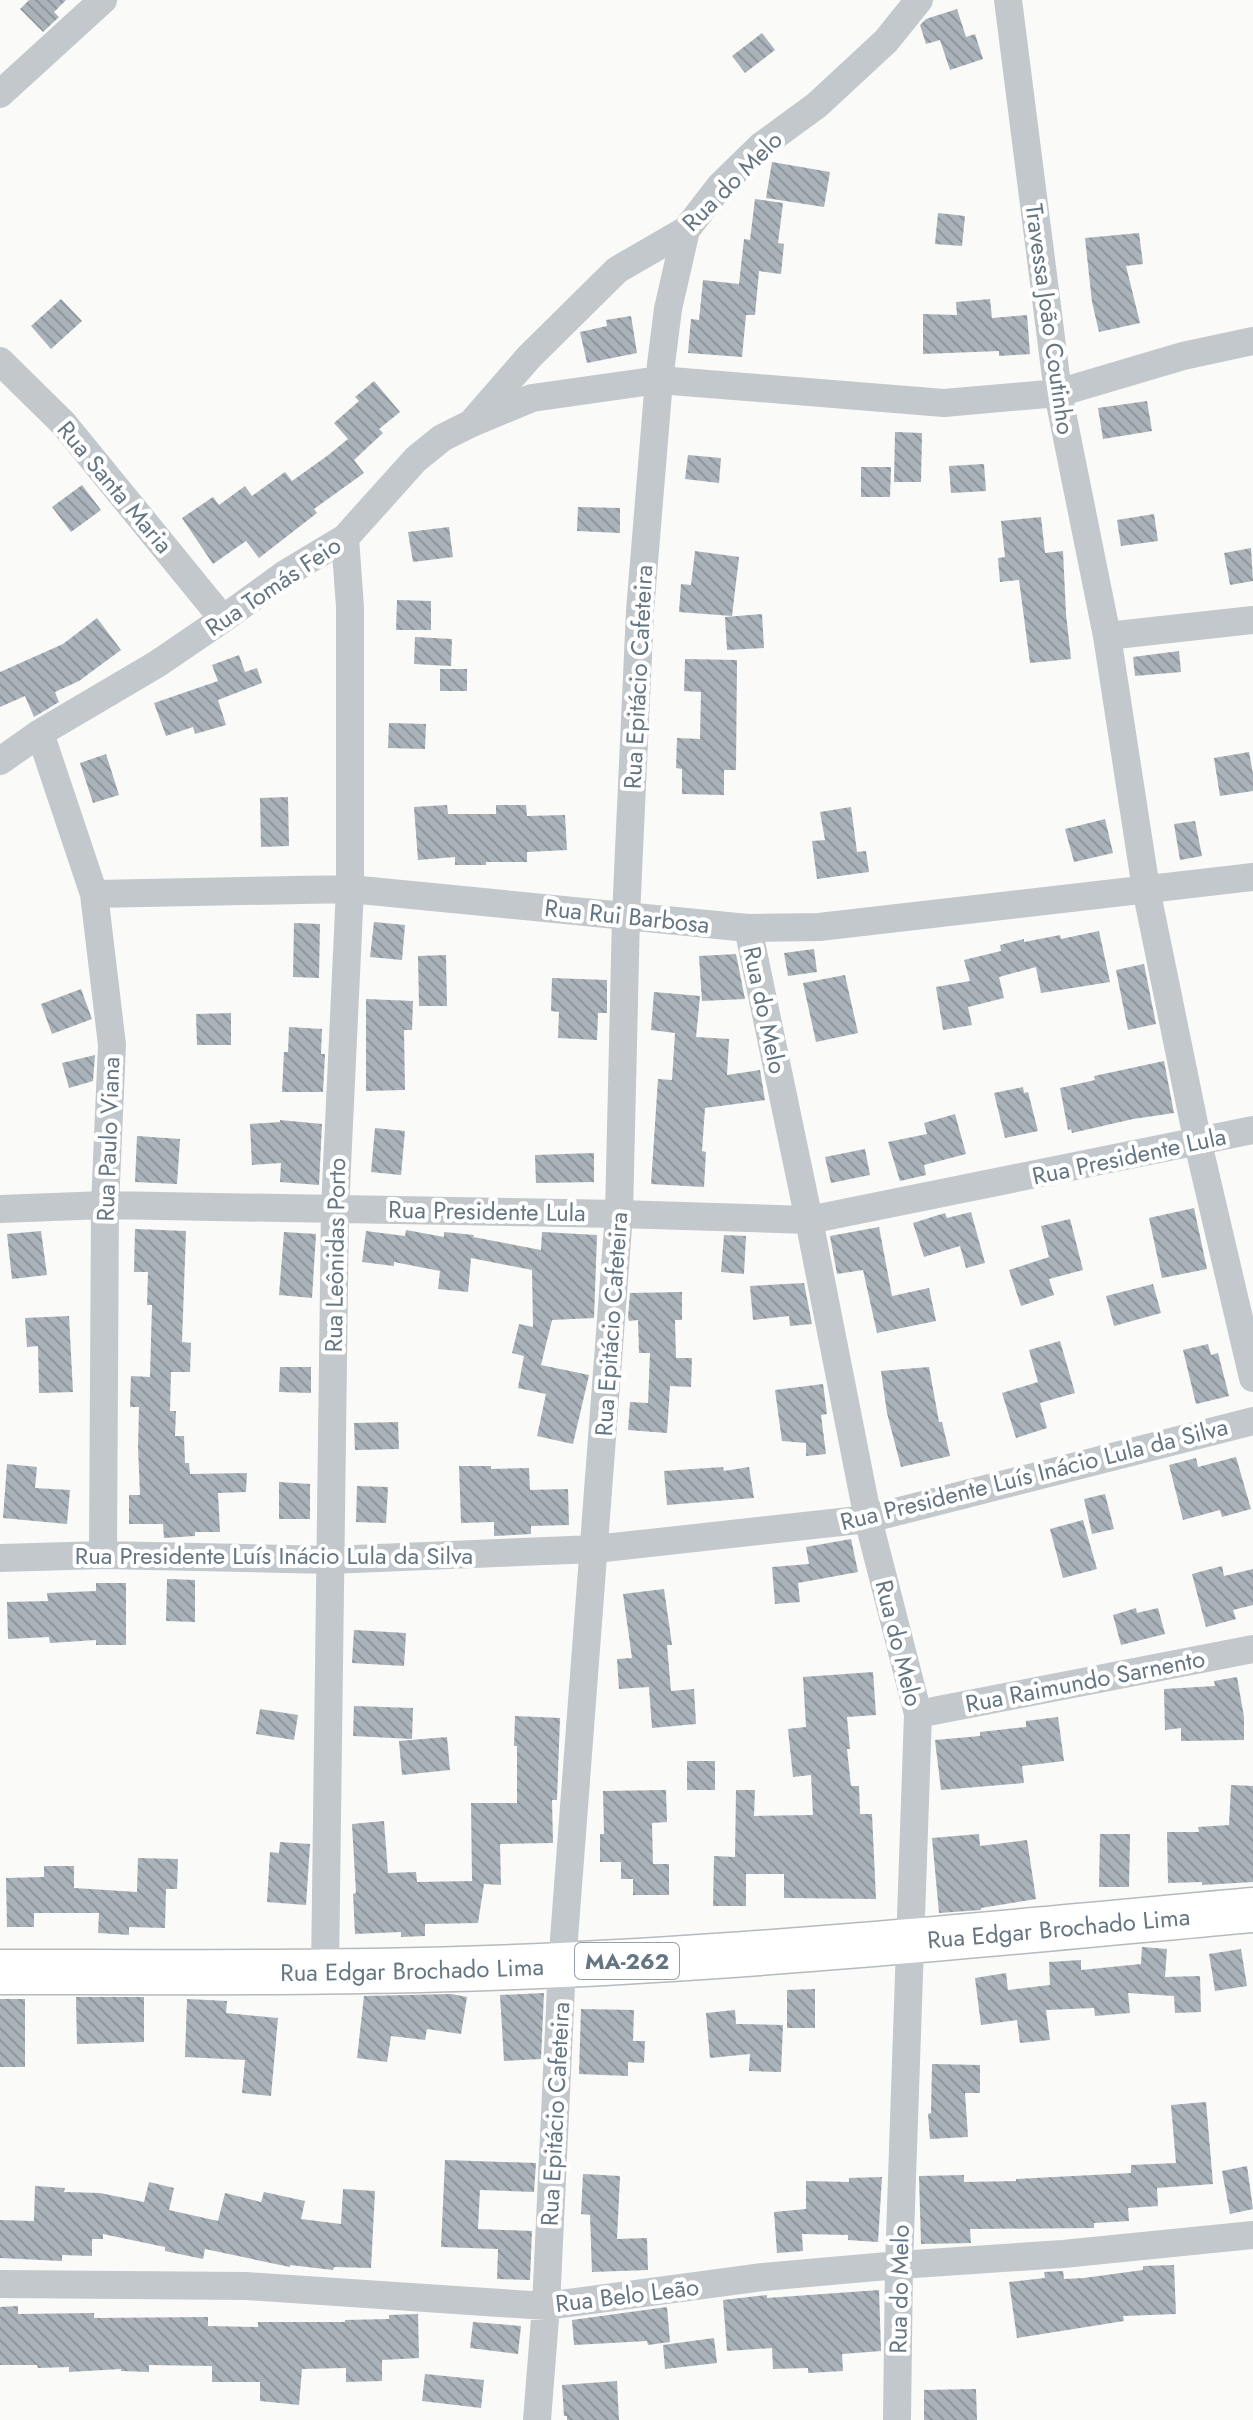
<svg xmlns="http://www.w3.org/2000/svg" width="1253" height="2420" font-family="Jost,sans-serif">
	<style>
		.building { fill: url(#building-back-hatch) }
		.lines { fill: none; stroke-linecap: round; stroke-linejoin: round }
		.primary-casing { stroke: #b5babe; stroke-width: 47 }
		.street { stroke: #c3c8cc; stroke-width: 28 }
		.primary { stroke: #fff; stroke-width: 44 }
		.labels { text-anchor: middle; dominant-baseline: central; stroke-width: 8; stroke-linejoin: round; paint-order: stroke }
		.shield { fill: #fff; stroke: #939fa8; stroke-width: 2 }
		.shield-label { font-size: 22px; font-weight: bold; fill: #657683 }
		.street-label { font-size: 24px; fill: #657683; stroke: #fff }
	</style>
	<defs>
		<pattern id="building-back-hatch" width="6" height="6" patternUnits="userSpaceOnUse" patternTransform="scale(2)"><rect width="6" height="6" fill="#aab3b9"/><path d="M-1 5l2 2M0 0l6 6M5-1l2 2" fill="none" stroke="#8e969c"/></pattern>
	</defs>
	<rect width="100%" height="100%" fill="#fafaf8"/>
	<!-- building -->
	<path class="building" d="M29,0H66L54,12L59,17L43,32L20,9Z
		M957,9L966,37L975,34L983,59L950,70L940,40L926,44L920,25L926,19Z
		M762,33L775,50L745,73L732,56Z
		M772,162L830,172L824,207L766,198Z
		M755,199L783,203L778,243L784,244L781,274L759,271L755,315H746L742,357L688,353L691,319L699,320L703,280L739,284L744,239L750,240Z
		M938,213L965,216L962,246L935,244Z
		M1139,233L1143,264L1126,266L1140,323L1099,332L1092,302L1085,238Z
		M61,299L82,321L51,349L31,326Z
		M990,299L992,318L1027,315L1030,354L999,356V351L923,354V314L957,315L956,302Z
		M631,316L637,353L587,363L580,332L607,326L606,320Z
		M374,381L400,412L379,429L383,433L354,460L364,473L314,509L317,513L259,558L246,541L213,564L182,518L213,497L219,505L245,486L252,496L285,472L292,481L327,456L348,439L334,423L359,401L355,397Z
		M1147,401L1152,431L1103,439L1098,408Z
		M895,432L922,433L921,482H894Z
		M688,455L721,458L719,483L685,479Z
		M984,464L986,491L951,493L949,466Z
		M861,467H891L890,497H861Z
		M82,485L101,510L71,532L52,507Z
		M578,507L620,508V533L577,531Z
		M1154,514L1158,541L1121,546L1117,520Z
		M1041,517L1045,553L1063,551L1066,614L1071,659L1030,663L1019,580L1000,582L998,558L1005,557L1001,521Z
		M449,527L453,557L413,562L408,532Z
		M1251,548L1253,581L1230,585L1224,553Z
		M695,551L739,557L732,616L679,612L681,584L691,585Z
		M397,600L431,601V630H396Z
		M762,614L764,648L727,650L725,617Z
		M97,618L121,650L79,681L55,692L59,702L34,717L25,696L0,707V672L63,644Z
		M415,637L452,639L451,666L414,664Z
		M1179,651L1181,672L1135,676L1133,657Z
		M239,655L245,672L257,668L262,683L218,700L226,725L195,734L193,727L166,736L154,703L218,681L212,665Z
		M685,659L737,660L736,770H724V795L682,794V769L676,768L677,738L700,739L701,692L684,691Z
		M440,669H467V691H440Z
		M389,723L426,724L425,749L388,748Z
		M1249,752L1253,774V791L1220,796L1214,758Z
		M106,754L119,795L93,803L80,763Z
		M288,797L289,846L261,847L260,798Z
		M447,805L448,814H496V805H526L527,816L565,815L567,850L527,852V862H486V865H455V857L418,860L414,807Z
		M851,807L857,852L866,851L869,872L817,879L812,841L825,840L820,812Z
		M1105,819L1113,853L1074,862L1065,829Z
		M1195,821L1202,856L1180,860L1174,824Z
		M374,922L405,925L402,960L370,957Z
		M294,923L320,924L319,978L293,977Z
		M1099,931L1110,982L1041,993L1036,967L999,977L1004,998L968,1007L972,1025L943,1030L936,987L970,981L964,960L1001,951L1000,945L1024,939V942L1060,935L1061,939Z
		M814,949L817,972L788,976L784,953Z
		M736,954L745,999L702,1001L699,956Z
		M446,955L447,1006H419L418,956Z
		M1144,964L1156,1024L1128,1030L1116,970Z
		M845,975L858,1033L816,1042L803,983Z
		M552,978L607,980V1013H598L597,1040L558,1038L559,1012L551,1011Z
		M81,989L92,1019L52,1034L41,1004Z
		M654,992L700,996L696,1037L729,1039L727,1075L760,1070L765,1100L705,1108L702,1151L706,1152L704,1187L651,1184L658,1079L672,1080L675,1033L651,1030Z
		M366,999L413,1001L412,1030H404L405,1090L366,1091Z
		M231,1013V1045H197L196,1014Z
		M289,1027L322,1029L321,1054H325L323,1092H282L284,1052H288Z
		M95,1055L93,1081L69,1088L62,1063Z
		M1164,1061L1174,1113L1133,1119L1072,1133L1071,1129L1068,1130L1060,1088L1095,1080L1094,1076Z
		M1023,1087L1024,1093L1028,1092L1038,1131L1005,1138L994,1093Z
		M955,1114L966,1154L924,1165L926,1175L900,1181L888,1142L927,1134L924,1123Z
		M280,1120L322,1124L319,1185L280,1182L281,1163L252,1165L250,1124L280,1122Z
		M375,1128L405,1131L401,1175L371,1172Z
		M137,1136L180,1139L177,1184L135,1182Z
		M865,1149L870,1175L831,1183L825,1157Z
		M594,1153V1182L536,1183L535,1155Z
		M1194,1208L1207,1269L1162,1278L1149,1218Z
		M971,1212L985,1263L966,1268L960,1246L924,1257L913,1223L945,1213L947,1218Z
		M1070,1219L1083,1270L1049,1279L1054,1295L1021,1306L1009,1270L1049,1257L1041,1226Z
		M879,1227L892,1296L929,1288L936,1321L877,1333L863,1270L837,1274L830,1236Z
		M135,1229L186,1231L182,1342L191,1343L190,1372H171L170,1411H176L175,1436H184L185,1463H189L190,1474L247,1473L246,1492L218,1493L220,1532H195V1536L164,1538L163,1524H129V1495H140L138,1447L139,1407H130L131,1376L150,1377L152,1305H147L148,1272H134Z
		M406,1230L444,1237V1232L474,1235L473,1237L541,1250L542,1232L597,1235L594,1318L552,1320L541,1365L589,1375L573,1444L537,1436L546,1394L518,1388L524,1356L512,1353L519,1324L533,1327L532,1270L471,1258L468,1292L438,1289L440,1271L394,1262V1266L362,1262L366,1231L405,1236Z
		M41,1231L47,1275L12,1279L7,1234Z
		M284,1232L316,1234L312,1298L279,1295Z
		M724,1235L746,1236L744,1274L721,1272Z
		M804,1283L812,1324L790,1326L789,1316L753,1320L750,1286Z
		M1153,1284L1161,1313L1114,1326L1106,1296Z
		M682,1292V1320H675L676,1358H692L691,1387L670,1386L667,1433L628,1430L630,1402L648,1403L650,1353H639L638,1320L629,1321L628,1317L630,1293Z
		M69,1316L73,1392L39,1393L38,1346L27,1347L25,1318Z
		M1060,1341L1075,1393L1040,1403L1047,1428L1016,1438L1002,1393L1038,1382L1029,1350Z
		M1208,1344L1211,1355L1218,1353L1229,1396L1196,1404L1183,1350Z
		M280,1367H311V1393L279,1392Z
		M929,1367L939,1422H942L950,1456L901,1467L887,1413L881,1371Z
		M823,1384L827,1414L821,1415L826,1454L806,1456V1443L782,1441L775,1390Z
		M398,1422L399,1449L355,1450L354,1423Z
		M1236,1457L1251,1509L1222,1517L1220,1510L1183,1520L1169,1465L1196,1458L1198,1467Z
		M7,1464L37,1467L35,1488L70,1490L67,1524L3,1518Z
		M459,1466H491V1469L529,1468L530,1490L568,1489L569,1525L531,1526V1534L494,1536V1522L461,1523Z
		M723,1467L724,1471L749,1467L754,1498L667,1505L664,1471Z
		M279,1482L310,1484V1519H279Z
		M357,1486L388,1487L386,1523L356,1522Z
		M1105,1494L1114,1529L1092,1534L1084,1499Z
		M1083,1520L1097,1569L1063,1578L1050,1529Z
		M851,1539L858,1572L798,1583L800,1602L775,1604L772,1567L809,1564L806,1547Z
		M1222,1566L1224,1576L1253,1569V1605L1233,1610L1236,1619L1206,1627L1192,1574Z
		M167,1579L195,1580V1622L166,1621Z
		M96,1583H126V1645H96V1640L50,1643L49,1637L8,1639L7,1602L48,1601L47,1593L96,1591Z
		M664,1589L672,1645H667L671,1691L694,1689L696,1724L652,1728L649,1687L619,1689L617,1659L632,1658L623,1594Z
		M1136,1608L1137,1613L1158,1608L1165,1634L1121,1645L1113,1615Z
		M354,1630L406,1633L404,1666L352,1663Z
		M873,1672L876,1715L847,1717L850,1749H847L851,1786H859L860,1814H872L876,1899L784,1898V1874H746V1906H713L714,1856L735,1857L736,1790H755L754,1816L813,1815L811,1775L793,1777L788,1729L806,1727L803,1677Z
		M1237,1677L1244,1717V1740L1181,1741V1728L1165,1730L1164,1689L1215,1686L1214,1681Z
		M354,1706L413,1708L412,1739L353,1736Z
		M260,1709L298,1715L294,1740L256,1734Z
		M515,1716L560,1718L557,1800H552L553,1843L500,1844L501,1885L484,1884L478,1923L425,1924V1936L401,1937V1932L355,1934L353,1894L356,1893L352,1824L384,1821L388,1873L416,1872L417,1882L472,1881L471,1803H517V1746H514Z
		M1058,1717L1064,1761L1022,1766L1024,1783L941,1790L935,1740L980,1736V1732L1026,1727V1721Z
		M447,1737L450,1770L402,1775L399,1741Z
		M687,1761H715V1790H687Z
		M1231,1785L1253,1786V1882L1202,1885V1882L1168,1883L1167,1832H1199L1198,1827L1229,1825Z
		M666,1790L667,1822L652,1823L653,1864H669V1895H633V1879H621V1862H600V1834H604L603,1791Z
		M979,1834L980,1846L1027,1840L1036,1899L981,1908V1910L939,1913L932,1838Z
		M1100,1834H1130L1129,1887H1099Z
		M280,1842L310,1844L306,1905L267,1902L270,1852L279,1853Z
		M138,1858L178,1859L177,1889H166L165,1928L129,1927V1935L98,1933L99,1913H34V1927H7L6,1878L44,1877V1866H74V1888L137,1892Z
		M1142,1947L1167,1949L1165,1977L1200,1976L1201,2012L1175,2013L1174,1996L1128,1993L1130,2013L1095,2016L1094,2008L1046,2010L1050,2040L1020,2043L1017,2020L981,2025L975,1978L1006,1973L1008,1990L1050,1985L1049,1962L1081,1960V1970L1141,1964Z
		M1241,1949L1247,1986L1215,1991L1209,1954Z
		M815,1989V2028H787V1990Z
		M544,1993L541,2059L504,2061L500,1995Z
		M451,1994L467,1997L461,2034L427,2029L425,2040L391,2036L387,2062L357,2058L364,1996Z
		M76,1997H144V2042L77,2044Z
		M0,1999H25V2067H0Z
		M187,1999L227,2001L226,2013L278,2018L271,2096L242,2093L245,2060L185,2057Z
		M581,2009L634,2010L633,2041H645L644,2063L628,2062V2076L579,2074Z
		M735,2010L736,2024L783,2025L781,2072L749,2071L750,2054L710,2058L706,2013Z
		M932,2064L980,2065V2093H965L968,2137L930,2139L928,2114L931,2113Z
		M1206,2102L1213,2184L1157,2188L1158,2206L1128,2208L1129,2221L1094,2223V2228L970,2229L971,2243L921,2244L919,2176L964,2175V2182L1016,2181V2179L1131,2173V2165L1176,2163L1171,2105Z
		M445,2160L536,2163L534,2192L480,2190L478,2229L532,2231L530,2280L497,2279L498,2249L441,2247Z
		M1247,2166L1253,2209L1230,2214L1222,2171Z
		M583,2174L620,2176L617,2239L647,2238L648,2270L592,2272L590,2215L581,2214Z
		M882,2177L878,2242L848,2240V2235L802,2234L803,2251L777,2253L774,2212L806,2209V2181L849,2182V2178Z
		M149,2182L174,2188L169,2210L218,2221L225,2193L261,2202L264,2192L305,2201L301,2219L341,2224L343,2189L375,2191L371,2268L334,2267L333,2270L290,2265V2267L205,2249L203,2259L165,2251V2247L103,2234V2239H92V2256L62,2255V2261L0,2258V2220L34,2221L35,2186L65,2188L64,2192L100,2193L144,2202Z
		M1174,2265L1176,2314L1123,2316L1124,2321L1017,2338L1009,2282L1045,2278L1044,2272L1063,2271L1064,2279L1084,2278L1143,2270V2266Z
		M879,2290L881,2351L842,2354L843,2371L808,2373V2368L773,2369L772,2348L727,2351L723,2300L767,2295V2298Z
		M18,2306V2314L94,2313V2318L208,2317V2326L258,2327V2322H345V2320L389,2319V2315L418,2314L419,2358L382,2360V2381L346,2382V2368L302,2369L299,2405L260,2401V2382H212V2366L149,2365V2372L121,2371V2369L69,2372V2367L38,2368L37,2365H0V2307Z
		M667,2307L670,2342L648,2345L647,2341L574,2345L572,2320Z
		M473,2322L521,2326L518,2354L470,2348Z
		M714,2338L717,2363L665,2369L663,2345Z
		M425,2374L484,2380L481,2408L422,2401Z
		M617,2381L619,2420H567V2416H564L562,2385Z
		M976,2389L977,2420H924V2390Z"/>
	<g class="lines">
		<defs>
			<g id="primary">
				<path id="s1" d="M0,1972C187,1972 374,1974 561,1965C792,1954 1023,1931 1253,1910"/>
			</g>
		</defs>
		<!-- primary casing -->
		<use href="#primary" class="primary-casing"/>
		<!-- street -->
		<path class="street" d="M1008,0L1058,393L1107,636L1146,889L1198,1143L1253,1378
			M0,94L103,0
			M0,361L64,424L223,619
			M475,419L529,357L617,270L686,230L720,186L761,146L817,105L886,41L919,0
			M1107,636L1253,620
			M40,733L94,894L112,1045L105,1205L103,1555
			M0,761L40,733L157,664L223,619L285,574L345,538L416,459L442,438L472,423L532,398L659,380L944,403L1058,393L1183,356L1253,341
			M94,894L350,889L748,928L819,927L1253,877
			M748,928L809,1220L868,1519L918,1714L899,2265L897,2420
			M0,1209L105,1205L619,1214L809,1220L1253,1130
			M0,1558L103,1555L330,1560L595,1549L868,1519L1253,1421
			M918,1714L1253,1649
			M325,1971L335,1209L350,889V607L345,538
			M0,2284L246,2286L546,2306L763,2277L899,2265L1063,2254L1253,2235
			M537,2420L546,2306L562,1965L619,1214L626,916L640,611L659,380L668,309L686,230"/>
		<!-- primary -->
		<use href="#primary" class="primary"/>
	</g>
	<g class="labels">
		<!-- shield labels -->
		<rect class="shield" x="575" y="1943" width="104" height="36" rx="6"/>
		<g class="shield-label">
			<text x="627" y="1961">MA-262</text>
		</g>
		<!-- street labels -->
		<g class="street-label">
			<text transform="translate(732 181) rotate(-45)">Rua do Melo</text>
			<text transform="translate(1050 319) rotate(82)">Travessa João Coutinho</text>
			<text transform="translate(115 487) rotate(50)">Rua Santa Maria</text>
			<text transform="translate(273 586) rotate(-34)">Rua Tomás Feio</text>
			<text transform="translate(638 677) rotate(-87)">Rua Epitácio Cafeteira</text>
			<text transform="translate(627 916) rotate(6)">Rua Rui Barbosa</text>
			<text transform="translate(765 1010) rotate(78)">Rua do Melo</text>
			<text transform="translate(108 1139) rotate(-88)">Rua Paulo Viana</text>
			<text transform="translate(1129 1156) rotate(-12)">Rua Presidente Lula</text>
			<text transform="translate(487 1211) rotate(1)">Rua Presidente Lula</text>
			<text transform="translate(335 1255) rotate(-89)">Rua Leônidas Porto</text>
			<text transform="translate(611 1324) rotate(-86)">Rua Epitácio Cafeteira</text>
			<text transform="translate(1034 1474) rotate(-14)">Rua Presidente Luís Inácio Lula da Silva</text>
			<text x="274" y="1555">Rua Presidente Luís Inácio Lula da Silva</text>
			<text transform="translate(899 1643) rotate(76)">Rua do Melo</text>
			<text transform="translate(1085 1681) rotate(-11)">Rua Raimundo Sarnento</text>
			<text stroke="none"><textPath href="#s1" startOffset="1060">Rua Edgar Brochado Lima</textPath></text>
			<text stroke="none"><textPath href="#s1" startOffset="412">Rua Edgar Brochado Lima</textPath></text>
			<text transform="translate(555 2114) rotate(-87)">Rua Epitácio Cafeteira</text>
			<text transform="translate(899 2289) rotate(-89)">Rua do Melo</text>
			<text transform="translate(627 2295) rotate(-7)">Rua Belo Leão</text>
		</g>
	</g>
</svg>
